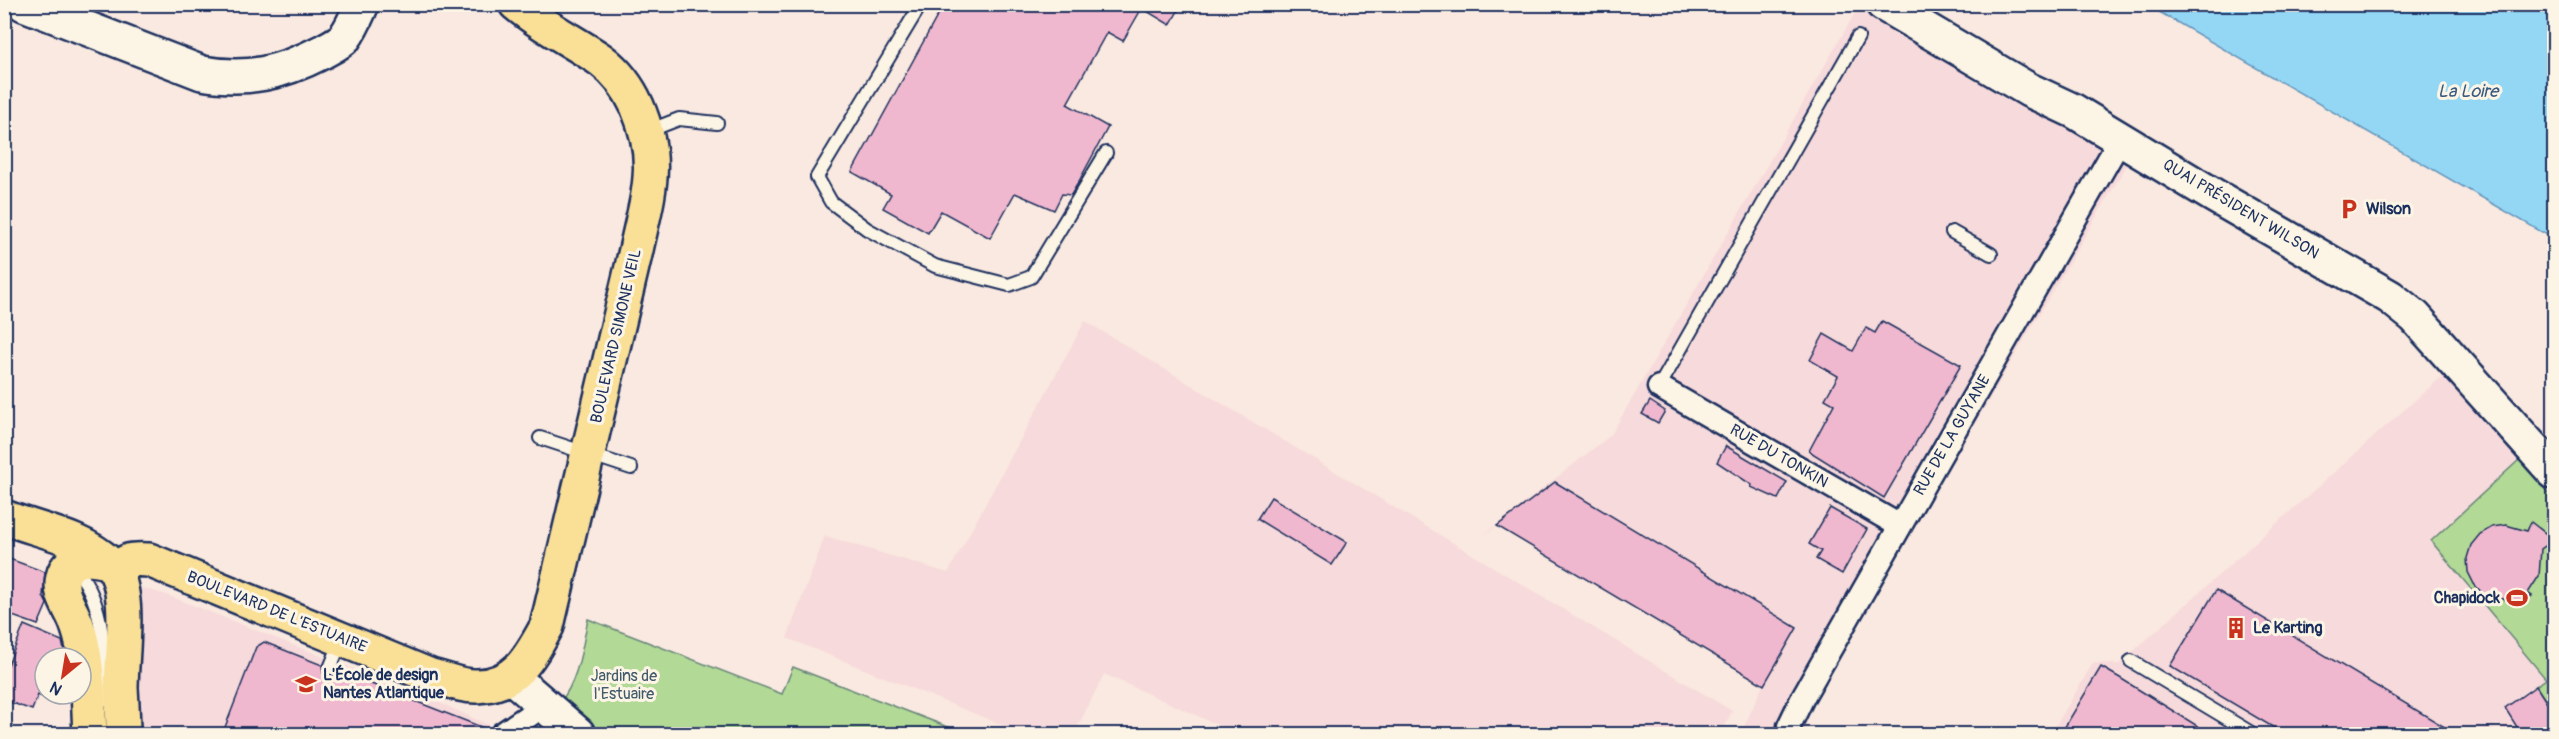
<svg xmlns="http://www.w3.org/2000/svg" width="2559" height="739" font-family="Pangolin,sans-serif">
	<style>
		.built { fill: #f7dadb }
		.green { fill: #b2d995; stroke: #66847a; stroke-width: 1.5 }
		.water { fill: #94d7f5; stroke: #6494b9; stroke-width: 1.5 }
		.building { fill: #f0b8ce; stroke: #1b2f5e; stroke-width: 1.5 }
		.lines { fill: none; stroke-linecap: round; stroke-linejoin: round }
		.lane-casing { stroke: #1b2f5e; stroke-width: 16 }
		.street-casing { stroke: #1b2f5e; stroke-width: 27 }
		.secondary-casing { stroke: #1b2f5e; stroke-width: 38 }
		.primary-casing { stroke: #1b2f5e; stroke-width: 38 }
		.lane { stroke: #fcf5e5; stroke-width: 12 }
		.street { stroke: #fcf5e5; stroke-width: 22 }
		.secondary { stroke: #fcf5e5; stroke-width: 33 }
		.primary { stroke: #fadf96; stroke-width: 33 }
		.labels { text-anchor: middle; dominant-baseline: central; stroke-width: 6; stroke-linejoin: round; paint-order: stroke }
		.street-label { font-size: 16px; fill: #1b2f5e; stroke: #fcf5e5 }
		.poi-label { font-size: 16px; font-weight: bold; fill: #1b2f5e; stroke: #fcf5e5; text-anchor: start }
		.park-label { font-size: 16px; fill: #415a6c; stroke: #fcf5e5 }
		.water-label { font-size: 18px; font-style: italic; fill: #395984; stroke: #fcf5e5 }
	</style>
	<rect width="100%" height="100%" fill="#fae9e0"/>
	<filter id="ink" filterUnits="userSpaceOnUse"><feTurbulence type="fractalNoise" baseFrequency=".0167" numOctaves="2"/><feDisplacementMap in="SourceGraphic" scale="12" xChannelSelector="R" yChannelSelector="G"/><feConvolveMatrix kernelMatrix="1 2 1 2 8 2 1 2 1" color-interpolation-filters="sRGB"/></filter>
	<g filter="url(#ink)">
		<!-- built -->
		<path class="built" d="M1858,8L2129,161L1808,708L1806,729L1815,734H1741L1763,685L1497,526L1481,537L1611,435Z
			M1085,321L1732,711L1721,734H1238L1104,674L1074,734H1025L787,638L825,536L948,573Z
			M2447,372L2554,486V656L2546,679L2536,686L2554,713V734H2506L2497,724L2488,734H2051L2093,663L2119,664Z
			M142,588L167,595L447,706L497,729L496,734H140L138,675Z"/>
		<!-- green -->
		<path class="green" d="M2520,459L2554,499V713L2536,686L2546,679L2431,541Z
			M588,619L782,694L793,667L966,734H594L559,704C578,681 582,649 588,619Z"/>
		<!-- water -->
		<path class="water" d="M2147,5H2554V239Z"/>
		<!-- building -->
		<path class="building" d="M944,4H1182L1170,25L1142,8L1123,41L1107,32L1067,104L1108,127L1078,183L1071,195L1062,194L1054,210L1015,193L990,238L941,211L928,233L883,208L891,194L852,172Z
			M1882,321L1961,365L1884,498L1809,451L1834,404L1825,399L1838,376L1810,360L1824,334L1853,351L1866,328L1875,333Z
			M1650,401L1665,411L1658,423L1642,414Z
			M1726,446L1787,482L1778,499L1751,487L1752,485L1717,462Z
			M1555,482L1797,628L1764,685L1497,526Z
			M1271,497L1347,542L1332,565L1257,519Z
			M1830,508L1867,529L1842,574L1816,559L1821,551L1809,544Z
			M2531,522L2554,540L2541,549L2539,576L2528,593L2532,596L2519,603L2483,594L2474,584L2468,572L2467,558L2471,545L2480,534L2492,527L2506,525L2527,531Z
			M4,557L45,572L43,596L47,604L38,625L4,613Z
			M2216,590L2458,735H2286L2170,666Z
			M24,625L62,641L64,650L61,658H45V698L38,695L32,710L4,700V675Z
			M264,642L322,665L323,673L327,676L335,675L338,671L489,730V735H222L256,647Z
			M2101,667L2120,678L2212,735H2060Z
			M2536,686L2554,714V735H2522L2505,708Z"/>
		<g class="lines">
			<defs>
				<path id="lane" d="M921,4L817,177L831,202L867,229L935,266L1009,285L1031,277L1106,153
					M648,131L679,119L717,123
					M1952,232L1991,254
					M1659,387L1858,37
					M540,438L631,468
					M74,566C107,605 103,652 105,700
					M2131,661L2253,734
					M330,668L341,641"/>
				<path id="street" d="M1659,387L1900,526
					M502,734L543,706
					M1789,734V726L1804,695L2121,138"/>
				<path id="secondary" d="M24,4L202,73C248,81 281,73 322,52C329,48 340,43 345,37C352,28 357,15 362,4
					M1883,4L2029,90L2074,111L2213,195L2390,297L2415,317L2554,472
					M512,677L578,734"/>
				<path id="primary" d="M4,517C39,531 80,536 109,563C133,585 121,657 121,688C122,704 123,719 123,734
					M117,573C125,558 133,559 149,560L431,676C445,679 463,687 477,686C516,685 530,657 547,626L636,250C648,194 661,162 637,106C629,88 617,72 601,60C573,41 542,26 516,4
					M90,734C88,699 89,659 77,625C72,609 58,595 63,577C67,556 94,557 109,563"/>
			</defs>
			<!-- lane casing -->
			<use href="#lane" class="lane-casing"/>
			<!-- street casing -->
			<use href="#street" class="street-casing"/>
			<!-- secondary casing -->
			<use href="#secondary" class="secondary-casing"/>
			<!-- primary casing -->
			<use href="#primary" class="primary-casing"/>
			<!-- lane -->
			<use href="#lane" class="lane"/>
			<!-- street -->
			<use href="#street" class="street"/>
			<!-- secondary -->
			<use href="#secondary" class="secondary"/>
			<!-- primary -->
			<use href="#primary" class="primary"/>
		</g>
	</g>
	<!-- icons -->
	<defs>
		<symbol id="parking-bare" viewBox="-9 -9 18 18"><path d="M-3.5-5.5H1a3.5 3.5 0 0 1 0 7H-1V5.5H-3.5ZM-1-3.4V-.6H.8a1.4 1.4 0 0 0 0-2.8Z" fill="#c8321e" stroke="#fcf5e5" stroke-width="2.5" paint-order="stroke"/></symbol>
		<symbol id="stadium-bare" viewBox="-9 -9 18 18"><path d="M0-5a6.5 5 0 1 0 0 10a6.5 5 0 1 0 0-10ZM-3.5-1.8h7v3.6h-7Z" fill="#c8321e" stroke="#fcf5e5" stroke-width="2.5" paint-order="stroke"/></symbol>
		<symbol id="building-bare" viewBox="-9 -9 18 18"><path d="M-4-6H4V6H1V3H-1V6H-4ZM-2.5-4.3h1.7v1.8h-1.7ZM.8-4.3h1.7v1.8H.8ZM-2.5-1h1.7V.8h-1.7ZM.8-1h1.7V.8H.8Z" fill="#c8321e" stroke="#fcf5e5" stroke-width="2.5" paint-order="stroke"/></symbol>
		<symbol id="university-bare" viewBox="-9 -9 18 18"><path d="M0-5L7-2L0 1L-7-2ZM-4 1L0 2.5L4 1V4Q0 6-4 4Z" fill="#c8321e" stroke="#fcf5e5" stroke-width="2.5" paint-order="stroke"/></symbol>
	</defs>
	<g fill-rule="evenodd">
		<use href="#parking-bare" x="2334" y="194" width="30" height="30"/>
		<use href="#stadium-bare" x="2502" y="583" width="30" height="30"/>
		<use href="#building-bare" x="2221" y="613" width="30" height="30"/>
		<use href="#university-bare" x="291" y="669" width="30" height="30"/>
	</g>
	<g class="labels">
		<!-- street labels -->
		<g class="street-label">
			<text transform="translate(2241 209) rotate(31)">QUAI PRÉSIDENT WILSON</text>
			<text transform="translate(616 336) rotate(-77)">BOULEVARD SIMONE VEIL</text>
			<text transform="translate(1952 435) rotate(-60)">RUE DE LA GUYANE</text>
			<text transform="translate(1779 456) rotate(30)">RUE DU TONKIN</text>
			<text transform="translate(277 612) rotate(22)">BOULEVARD DE L'ESTUAIRE</text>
		</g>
		<!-- poi labels -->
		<g class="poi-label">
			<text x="2366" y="209">Wilson</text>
			<text x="2500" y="598" text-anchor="end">Chapidock</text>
			<text x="2253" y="628">Le Karting</text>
			<text x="323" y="675">L'École de design<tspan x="323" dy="18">Nantes Atlantique</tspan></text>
		</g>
		<!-- park labels -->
		<g class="park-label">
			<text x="624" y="676">Jardins de<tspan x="624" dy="18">l'Estuaire</tspan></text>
		</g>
		<!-- water labels -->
		<g class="water-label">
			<text x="2468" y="91">La Loire</text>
		</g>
	</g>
	<!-- margin -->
	<rect width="2559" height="739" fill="none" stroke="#fcf5e5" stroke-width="24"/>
	<rect x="12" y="12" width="2535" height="715" fill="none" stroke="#1b2f5e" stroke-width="2" filter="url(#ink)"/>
	<!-- north arrow -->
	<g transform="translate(63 676) rotate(210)"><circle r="28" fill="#fcf5e5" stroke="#a2a6af" stroke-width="1.5"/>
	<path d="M0-4.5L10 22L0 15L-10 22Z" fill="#c8321e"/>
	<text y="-9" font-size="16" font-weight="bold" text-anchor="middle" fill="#1b2f5e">N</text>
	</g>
</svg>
